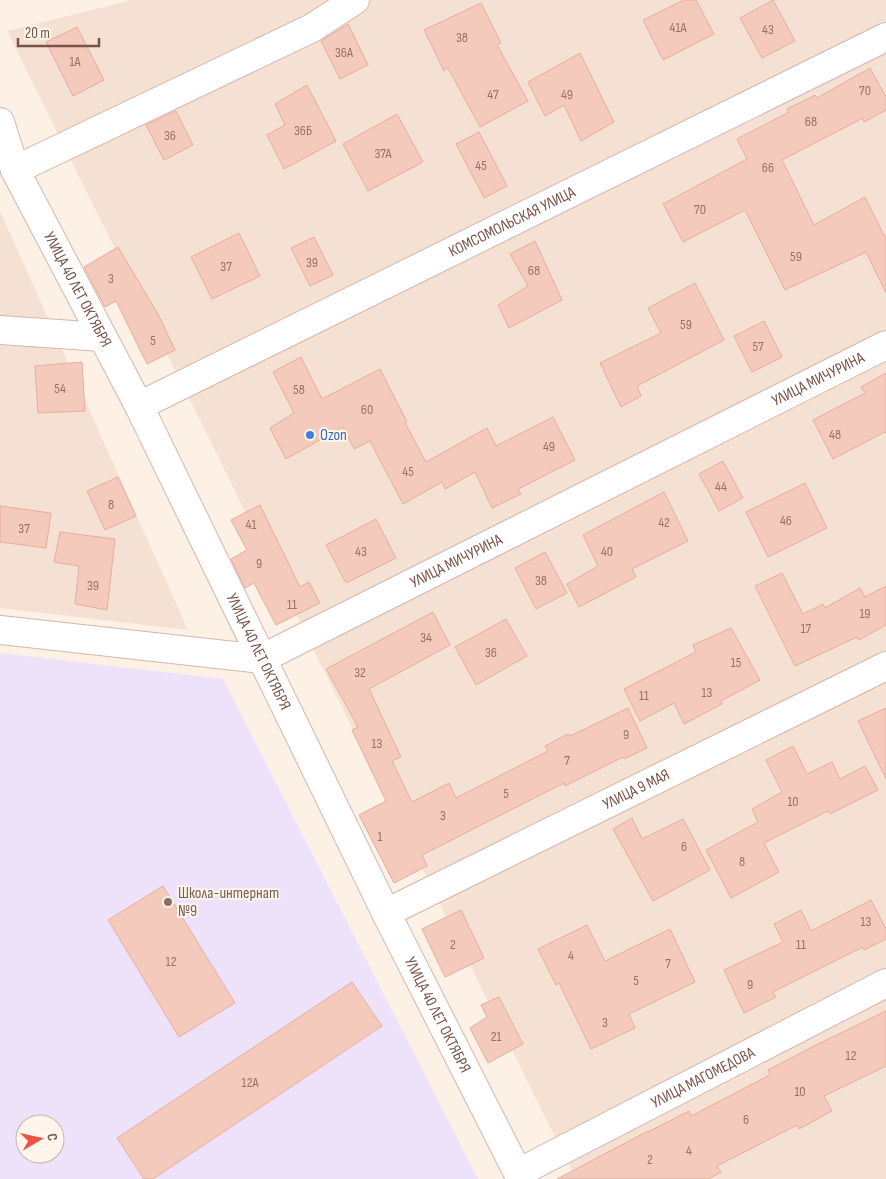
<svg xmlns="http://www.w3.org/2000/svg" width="886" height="1179" font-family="'Sofia Sans Condensed',sans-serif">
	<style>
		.residential { fill: #f5e1d3 }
		.education { fill: #ede2fa; fill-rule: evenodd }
		.building { fill: #f4cabc; stroke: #e7ad9b }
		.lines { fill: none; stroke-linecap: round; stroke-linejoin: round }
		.minor-casing { stroke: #d2b8ad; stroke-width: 30 }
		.minor { stroke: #fff; stroke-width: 28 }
		.shop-dot { fill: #3f7fe0; stroke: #fff5ec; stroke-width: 2 }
		.education-dot { fill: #8d6e63; stroke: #fff5ec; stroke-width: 2 }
		.labels { text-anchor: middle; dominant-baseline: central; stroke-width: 4; stroke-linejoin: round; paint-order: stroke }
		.number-label { font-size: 14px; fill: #977166 }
		.street-label { font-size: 16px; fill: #785349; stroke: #fff5ec }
		.shop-label { font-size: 16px; fill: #366cbe; stroke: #fff5ec; text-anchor: start }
		.education-label { font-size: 16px; fill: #785e54; stroke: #fff5ec; text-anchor: start }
	</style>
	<rect width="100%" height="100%" fill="#fdf0e5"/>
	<!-- residential -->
	<path class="residential" d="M132,0H886V1179H576L7,31Z
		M0,211L188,630L0,608Z"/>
	<!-- education -->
	<path class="education" d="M0,653L223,679L478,1179H0ZM25,1124H55V1154H25Z"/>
	<!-- building -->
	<path class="building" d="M684,0H696L714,34L663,60L643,20Z
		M773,0L795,41L762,58L740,18Z
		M481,3L501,43L497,45L528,101L480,127L448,68L444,71L424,30Z
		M348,24L368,65L340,79L321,41Z
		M77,27L104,80L73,96L46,42Z
		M580,53L614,122L581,141L564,105L545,116L528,82Z
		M870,68L886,97V110L864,122L863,118L782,160L814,225L865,197L886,239V293L866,252L785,290L745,210L683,242L663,204L747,159L737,139L789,112L787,109L815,95L817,98Z
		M307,85L336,141L284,169L267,135L285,125L275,104Z
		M176,111L193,145L164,160L146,125Z
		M397,114L423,162L368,191L343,144Z
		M479,132L507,186L484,198L456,144Z
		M239,233L260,276L212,299L191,257Z
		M314,237L333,275L310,286L291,248Z
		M535,241L562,300L509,328L498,305L528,286L510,254Z
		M118,247L159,316L175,350L147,364L116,301L105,307L84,267Z
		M695,283L724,340L637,386L641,396L621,407L600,363L661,333L648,308Z
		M764,321L782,357L752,372L734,336Z
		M301,357L322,399L380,369L407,422L405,423L426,462L487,428L496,446L553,417L575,460L518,489L521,494L492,508L475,472L445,489L442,482L403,504L370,441L354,449L343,427L286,459L270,428L294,413L273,372Z
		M82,362L85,411L38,413L35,366Z
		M886,373V434L885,432L833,459L813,420L865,393L861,387Z
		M723,461L743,498L719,511L699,474Z
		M118,477L136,516L105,530L87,491Z
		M805,483L827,528L768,557L746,512Z
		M664,492L688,541L632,569L636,577L579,607L567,584L598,566L583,535Z
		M260,505L300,587L309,582L320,603L276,625L254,583L245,588L231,559L247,550L231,520Z
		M0,506L51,513L46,548L0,542Z
		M376,519L396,558L346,583L326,545Z
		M60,532L115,539L107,610L75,604L79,566L54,562Z
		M545,552L567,593L536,609L515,568Z
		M782,573L803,614L823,604L825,608L860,588L865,597L886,586V625L859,640L857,637L795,666L755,586Z
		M433,612L450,645L369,689L401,757L392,761L412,802L449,783L456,798L548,751L545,746L568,734L570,736L628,708L647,748L624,759L623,757L565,786L564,783L422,855L427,866L394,883L359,815L386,801L352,730L358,727L326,669Z
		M506,619L527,656L476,685L455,647Z
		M731,628L760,680L721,701L722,704L684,724L674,703L640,721L624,689L696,652L693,645Z
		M886,708V779L858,721Z
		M793,746L807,774L832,762L840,779L865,766L878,790L830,814L828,811L764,843L779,872L731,898L706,850L758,822L752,809L782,792L766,760Z
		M632,818L642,839L683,819L710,870L653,901L613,829Z
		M163,886L235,1003L179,1037L108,920Z
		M871,900L886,929V939L864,950L863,947L773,992L776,997L744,1013L724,970L783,942L774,924L801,910L811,931Z
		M461,910L484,958L445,977L422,929Z
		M587,925L605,961L670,929L695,982L629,1014L635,1028L591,1049L559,983L556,985L538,949Z
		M352,982L382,1026L153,1179H144L117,1138Z
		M499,997L523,1044L488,1063L470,1028L487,1017L481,1005Z
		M886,1011V1066L824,1096L832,1111L799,1129L797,1125L717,1166L721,1172L708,1179H557L648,1131V1132L689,1111L691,1116L770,1075L768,1070L816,1045Z"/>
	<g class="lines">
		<defs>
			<g id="minor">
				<path id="s1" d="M0,122L15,170L139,406L386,913L521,1179"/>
				<path d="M15,170L312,28L355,0"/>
				<path d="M0,330L102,337"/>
				<path id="s2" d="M139,406L886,37"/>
				<path id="s3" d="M0,630L261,659L886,345"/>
				<path id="s4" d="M386,913L886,666"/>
				<path id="s5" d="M518,1173L886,983"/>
			</g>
		</defs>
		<!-- minor casing -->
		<use href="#minor" class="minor-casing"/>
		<!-- minor -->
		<use href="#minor" class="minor"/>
	</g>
	<!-- markers -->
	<circle class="shop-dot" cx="310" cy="435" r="5"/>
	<circle class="education-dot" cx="168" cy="902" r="5"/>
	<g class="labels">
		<!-- number labels -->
		<g class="number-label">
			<text x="678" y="27">41А</text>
			<text x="768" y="29">43</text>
			<text x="462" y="37">38</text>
			<text x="344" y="52">36А</text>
			<text x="75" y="61">1А</text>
			<text x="865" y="90">70</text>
			<text x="493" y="94">47</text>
			<text x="567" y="94">49</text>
			<text x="811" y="121">68</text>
			<text x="303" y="130">36Б</text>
			<text x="170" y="135">36</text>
			<text x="383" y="153">37А</text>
			<text x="481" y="165">45</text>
			<text x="768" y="167">66</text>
			<text x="700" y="209">70</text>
			<text x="796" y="256">59</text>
			<text x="312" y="262">39</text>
			<text x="226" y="266">37</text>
			<text x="534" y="270">68</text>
			<text x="111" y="278">3</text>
			<text x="686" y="324">59</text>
			<text x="153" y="340">5</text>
			<text x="758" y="346">57</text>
			<text x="60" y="388">54</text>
			<text x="299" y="389">58</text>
			<text x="367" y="409">60</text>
			<text x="835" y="434">48</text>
			<text x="549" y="446">49</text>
			<text x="408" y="471">45</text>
			<text x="721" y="486">44</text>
			<text x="111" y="504">8</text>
			<text x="786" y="520">46</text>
			<text x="664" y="522">42</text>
			<text x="251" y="524">41</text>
			<text x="24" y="528">37</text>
			<text x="361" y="551">43</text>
			<text x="607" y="551">40</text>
			<text x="259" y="563">9</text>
			<text x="541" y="580">38</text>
			<text x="93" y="585">39</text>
			<text x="292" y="604">11</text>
			<text x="865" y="613">19</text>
			<text x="806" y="628">17</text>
			<text x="426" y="637">34</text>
			<text x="491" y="652">36</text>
			<text x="736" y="662">15</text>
			<text x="360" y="672">32</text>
			<text x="707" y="692">13</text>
			<text x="644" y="695">11</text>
			<text x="626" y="734">9</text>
			<text x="377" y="743">13</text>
			<text x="567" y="760">7</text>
			<text x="506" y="793">5</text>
			<text x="793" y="801">10</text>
			<text x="443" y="815">3</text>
			<text x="380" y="836">1</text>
			<text x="684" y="846">6</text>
			<text x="742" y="861">8</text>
			<text x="866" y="921">13</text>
			<text x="453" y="944">2</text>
			<text x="801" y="944">11</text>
			<text x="571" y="955">4</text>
			<text x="171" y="961">12</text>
			<text x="668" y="963">7</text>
			<text x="636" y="980">5</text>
			<text x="750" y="984">9</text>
			<text x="605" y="1022">3</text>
			<text x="496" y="1036">21</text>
			<text x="851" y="1055">12</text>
			<text x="250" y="1082">12А</text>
			<text x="800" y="1091">10</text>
			<text x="746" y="1119">6</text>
			<text x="689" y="1150">4</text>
			<text x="650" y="1159">2</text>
		</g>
		<!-- street labels -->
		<g class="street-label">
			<text stroke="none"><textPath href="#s2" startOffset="416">КОМСОМОЛЬСКАЯ УЛИЦА</textPath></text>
			<text stroke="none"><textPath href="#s1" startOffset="185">УЛИЦА 40 ЛЕТ ОКТЯБРЯ</textPath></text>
			<text stroke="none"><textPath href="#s3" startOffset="886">УЛИЦА МИЧУРИНА</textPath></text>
			<text stroke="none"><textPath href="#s3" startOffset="481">УЛИЦА МИЧУРИНА</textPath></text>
			<text stroke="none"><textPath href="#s1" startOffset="590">УЛИЦА 40 ЛЕТ ОКТЯБРЯ</textPath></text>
			<text stroke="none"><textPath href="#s4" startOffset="279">УЛИЦА 9 МАЯ</textPath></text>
			<text stroke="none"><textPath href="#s1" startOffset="995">УЛИЦА 40 ЛЕТ ОКТЯБРЯ</textPath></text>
			<text stroke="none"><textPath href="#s5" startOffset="208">УЛИЦА МАГОМЕДОВА</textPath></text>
		</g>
		<!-- shop labels -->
		<g class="shop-label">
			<text x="320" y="435">Ozon</text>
		</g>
		<!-- education labels -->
		<g class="education-label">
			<text x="178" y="893">Школа-интернат<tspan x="178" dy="18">№9</tspan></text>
		</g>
	</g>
	<!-- north arrow -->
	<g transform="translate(40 1139) rotate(81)"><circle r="24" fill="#fff5ec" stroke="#c9b4ab"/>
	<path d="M0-4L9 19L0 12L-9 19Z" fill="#ec5245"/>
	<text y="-8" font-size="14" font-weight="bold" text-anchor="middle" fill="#785349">С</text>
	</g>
	<!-- scale -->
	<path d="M18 38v8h81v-8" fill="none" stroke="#785349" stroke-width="2.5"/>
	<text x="25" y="38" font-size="15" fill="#785349" stroke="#fff5ec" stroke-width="4" paint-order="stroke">20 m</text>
</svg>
